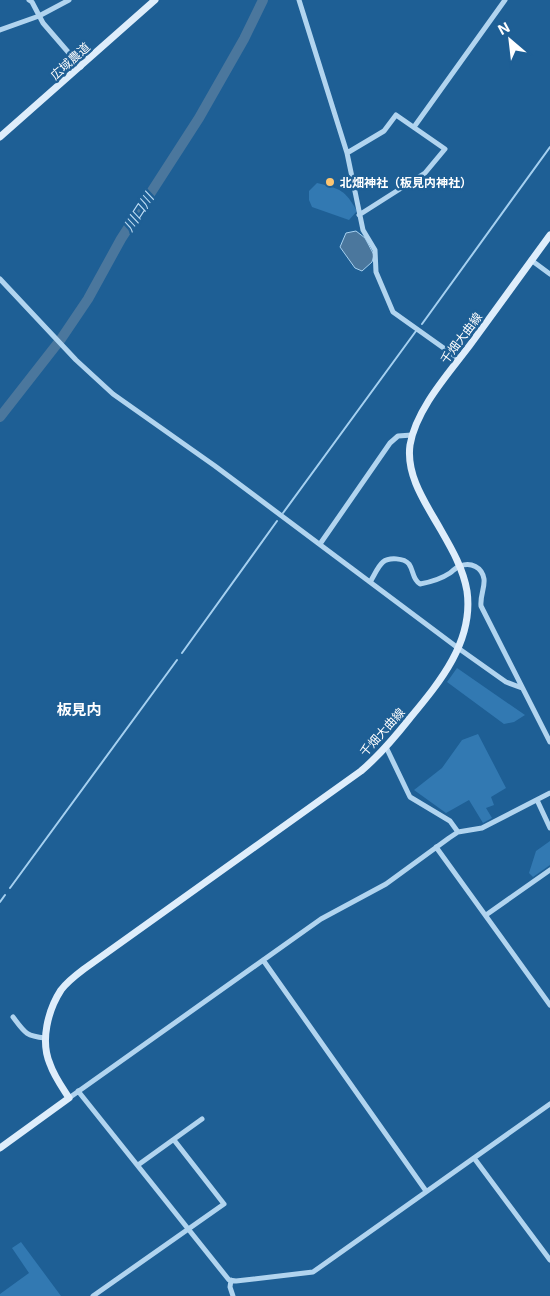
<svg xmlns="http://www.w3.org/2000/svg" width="550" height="1296" font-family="Inter,'Noto Sans JP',sans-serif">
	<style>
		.green { fill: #3279b2 }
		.water { fill: #4b779d; stroke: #a5d0f0 }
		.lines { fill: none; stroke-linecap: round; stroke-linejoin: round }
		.stream { stroke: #a5d0f0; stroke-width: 2 }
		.river { stroke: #4b779d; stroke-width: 10 }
		.street { stroke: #b1d4ef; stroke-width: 5 }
		.secondary { stroke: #deedfb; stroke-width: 7 }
		.poi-dot { fill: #fdc571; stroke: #1e5f95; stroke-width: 2 }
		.labels { text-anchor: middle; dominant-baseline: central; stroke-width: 5; stroke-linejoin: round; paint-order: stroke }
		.street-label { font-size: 12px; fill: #fff; stroke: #1e5f95 }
		.poi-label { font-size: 12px; font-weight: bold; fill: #fff; stroke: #1e5f95; text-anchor: start }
		.water-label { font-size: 14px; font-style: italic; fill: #beddf5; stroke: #1e5f95 }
		.quarter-label { font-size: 15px; font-weight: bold; fill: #fff; stroke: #1e5f95 }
	</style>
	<rect width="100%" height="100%" fill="#1e5f95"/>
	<!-- green -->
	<path class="green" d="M317,183C341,189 345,190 357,211L349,220L312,207L309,200V191Z
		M457,668L525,715L514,722L504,724L447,682Z
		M478,734L506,788L491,797L494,805L486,808L492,818L483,823L469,800L446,813L414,790L442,768L462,740Z
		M550,841V865L533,877L529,873L536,851Z
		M21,1242L61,1296H0V1294L29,1273L12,1248Z"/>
	<!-- water -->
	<path class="water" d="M356,231L365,238L374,255L372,262L362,271L355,268L340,247L346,233Z"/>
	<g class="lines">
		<!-- stream -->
		<path class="stream" d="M422,324L550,147
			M283,513L416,331
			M182,653L277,521
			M10,888L177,660
			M0,902L5,895"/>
		<!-- river -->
		<path class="river" d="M0,417L61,339L88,299L121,239L199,118L244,39L263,0"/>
		<!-- street -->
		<path class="street" d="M29,0L32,2L43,23L81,67
			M299,0L347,153L363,230L375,250L376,272L393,312L459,359
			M0,30L39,16L69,0
			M414,127L505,0
			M347,153L384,131L396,115L445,149L425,173L359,215
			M531,260L550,274
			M0,279L76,360L113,394L215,466L458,648L506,682L522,688
			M320,544L390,443L398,436L412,435
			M370,582C374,576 378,566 383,562C389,557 404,558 409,564C414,571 412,579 420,584C431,582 441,579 450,573C453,571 456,567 460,566C471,562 482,567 484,579C485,588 480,595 481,606L550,742
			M386,747L410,797L450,821L458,832
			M537,800L550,828
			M436,847L550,1005
			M486,915L550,870
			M263,960L426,1191
			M13,1017C25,1033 26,1036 45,1038
			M78,1091L229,1280L236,1281L313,1272L550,1104
			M69,1098L321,919L386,884L449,838L458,832L482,828L550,793
			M474,1158L550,1260
			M138,1165L202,1119
			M231,1280L230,1287L233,1296
			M93,1296L224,1204L174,1140"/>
		<!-- secondary -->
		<path class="secondary" d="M0,137L155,0
			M0,1148L69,1098C62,1087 54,1076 50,1064C40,1041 48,1010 61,990C67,982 76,975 84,969L361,771C380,755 395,737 410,718C440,682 474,641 467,591C463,567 450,546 438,525C424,501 406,474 410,445C416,409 449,373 470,345C497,308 524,271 550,235"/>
	</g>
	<!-- markers -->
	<circle class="poi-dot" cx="330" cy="182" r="5"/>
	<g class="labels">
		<!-- street labels -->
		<g class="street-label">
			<text transform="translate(70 61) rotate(-42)">広域農道</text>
			<text transform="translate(461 338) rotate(-53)">千畑大曲線</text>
			<text transform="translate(382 732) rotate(-48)">千畑大曲線</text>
		</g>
		<!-- poi labels -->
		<g class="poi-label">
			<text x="340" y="182">北畑神社（板見内神社）</text>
		</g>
		<!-- water labels -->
		<g class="water-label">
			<text transform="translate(138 212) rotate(-57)">川口川</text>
		</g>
		<!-- quarter labels -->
		<g class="quarter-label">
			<text x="79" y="709">板見内</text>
		</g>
	</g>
	<!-- north arrow -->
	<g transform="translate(510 40) rotate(332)" stroke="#1e5f95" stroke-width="4" paint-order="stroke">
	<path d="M0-4L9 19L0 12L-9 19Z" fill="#ffffff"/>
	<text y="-8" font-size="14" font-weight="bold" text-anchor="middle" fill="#ffffff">N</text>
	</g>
</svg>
